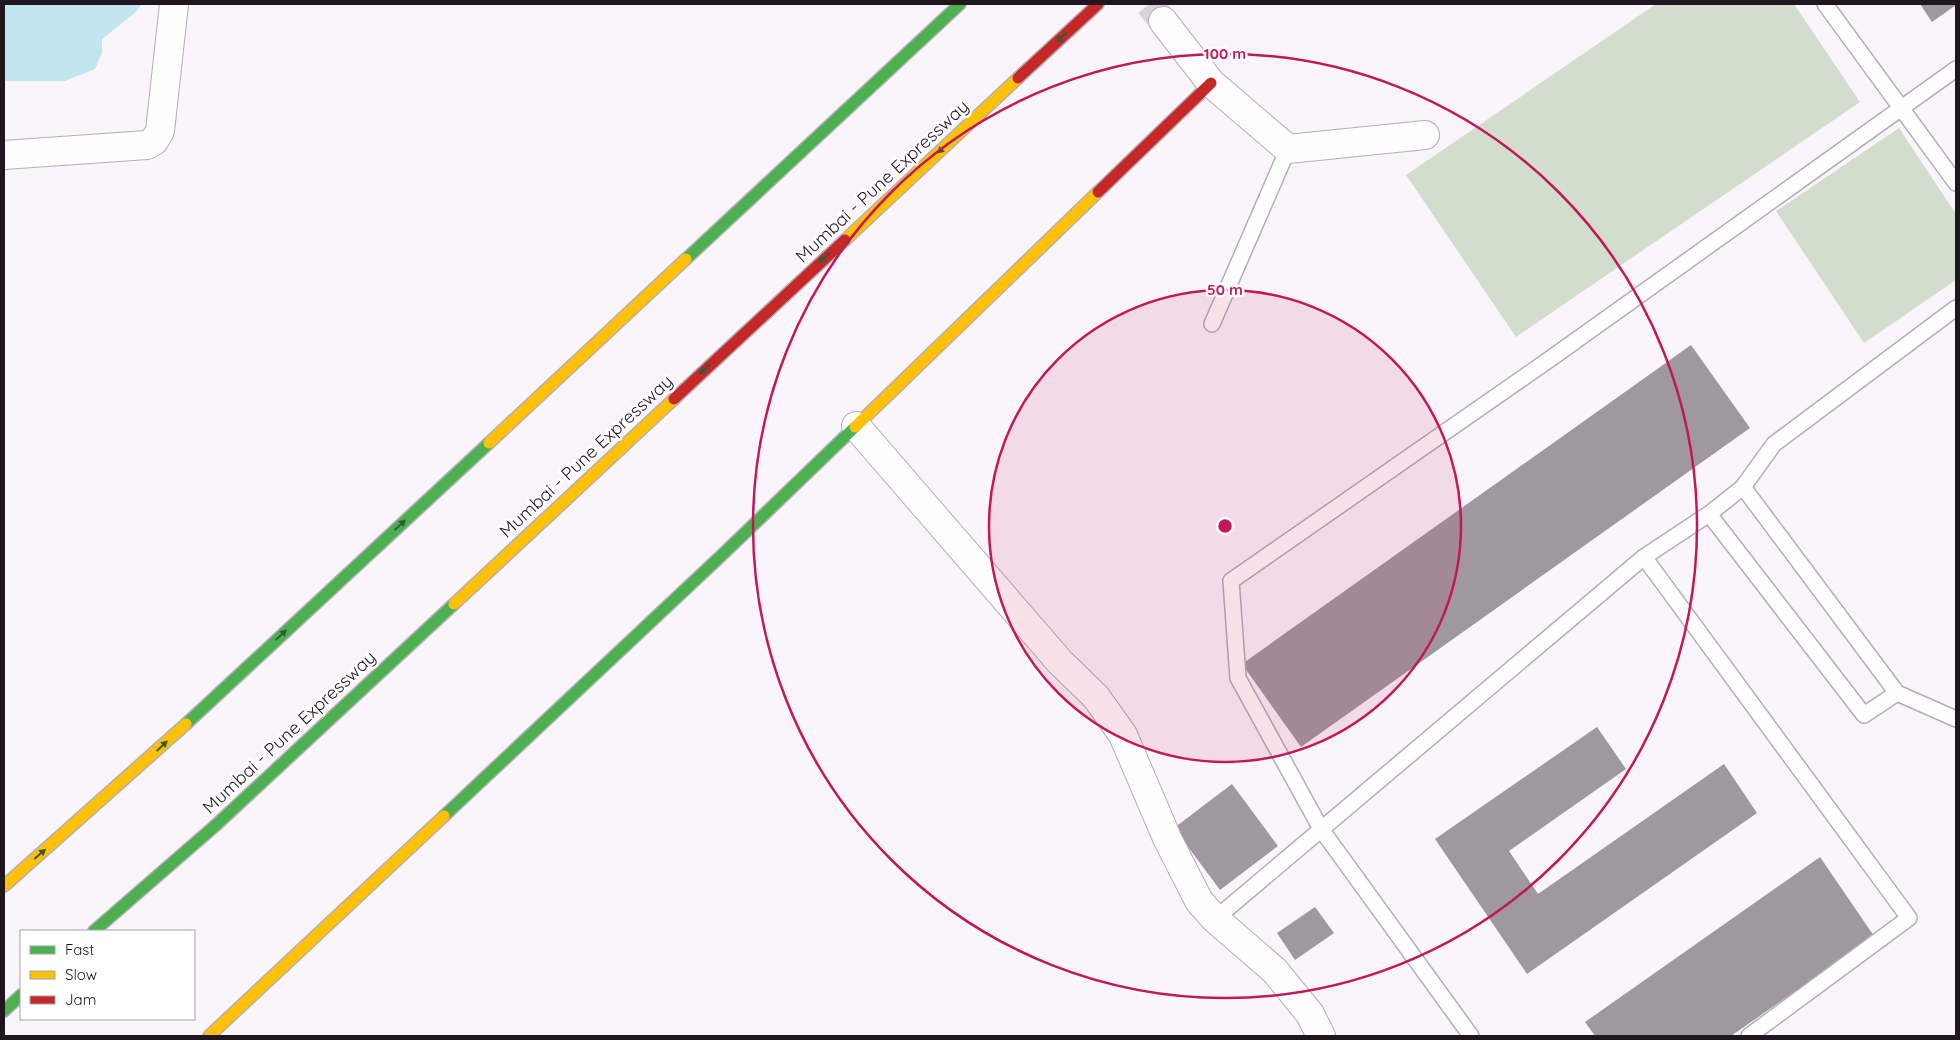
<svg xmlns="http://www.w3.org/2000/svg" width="1960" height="1040" font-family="Quicksand,sans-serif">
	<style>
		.green { fill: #d3ddce }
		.water { fill: #c3e6ee }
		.building { fill: #9f98a0 }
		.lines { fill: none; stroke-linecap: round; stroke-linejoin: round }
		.street-tunnel { stroke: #d9d4da; stroke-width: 28; stroke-dasharray: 28 14; stroke-linecap: butt }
		.lane-casing { stroke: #b4aeb6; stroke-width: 18 }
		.street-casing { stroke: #b4aeb6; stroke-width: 30 }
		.fast-casing { stroke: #b4aeb6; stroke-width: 14 }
		.slow-casing { stroke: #b4aeb6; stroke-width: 14 }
		.jam-casing { stroke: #b4aeb6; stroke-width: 14 }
		.lane { stroke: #fefefe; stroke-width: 15 }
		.street { stroke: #fefefe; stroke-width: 28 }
		.fast { stroke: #4caf50; stroke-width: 11 }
		.slow { stroke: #ffc107; stroke-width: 11 }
		.jam { stroke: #c62828; stroke-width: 11 }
		.oneway { fill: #335b36 }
		.ring { fill: none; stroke: #c2185b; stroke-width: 2.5 }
		.labels { text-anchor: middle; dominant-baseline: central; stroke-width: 5; stroke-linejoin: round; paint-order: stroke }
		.street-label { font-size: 18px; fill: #1f1620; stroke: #fff }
		.centre { fill: #c2185b; stroke: #fff; stroke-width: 2.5 }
		.ring-label { font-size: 15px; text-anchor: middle; font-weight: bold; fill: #c2185b; stroke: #fff; stroke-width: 5; stroke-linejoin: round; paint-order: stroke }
	</style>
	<rect width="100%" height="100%" fill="#faf5fb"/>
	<!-- green -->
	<path class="green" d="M1656,4H1794L1860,102L1516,337L1406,175Z
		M1899,128L1956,214V280L1864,343L1776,211Z"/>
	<!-- water -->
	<path class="water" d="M4,4H142L136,12L102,39V53L95,69L65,81H7L4,80Z"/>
	<!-- building -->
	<path class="building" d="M1920,4H1956V5L1932,22Z
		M1691,345L1750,428L1301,747L1242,664Z
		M1597,727L1626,769L1509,851L1538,894L1724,764L1757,813L1527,974L1435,839Z
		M1232,784L1278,846L1220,890L1174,828Z
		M1820,857L1874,936L1731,1036H1595L1585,1022Z
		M1315,907L1334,933L1295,960L1277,933Z"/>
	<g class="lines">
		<!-- street-tunnel -->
		<path class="street-tunnel" d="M1149,4L1163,21"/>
		<defs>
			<path id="lane" d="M1825,4L1956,183
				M1212,324L1288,149
				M1743,487L1774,444L1956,308
				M1644,557L1709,514
				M1897,693L1864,715L1709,514L1743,487L1897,693L1956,719
				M1215,919L1644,557L1909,918L1749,1036
				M1471,1036L1321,829L1238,678L1231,581L1550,359L1956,69"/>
			<path id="street" d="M1163,21L1211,83L1288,149L1425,135
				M4,155L147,145L154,141L160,131L174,4
				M856,426L1060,662L1096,697L1123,735L1167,838L1199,901L1215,919L1275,971L1310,1014L1321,1036"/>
			<path id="fast" d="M686,259L960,4
				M186,724L489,443
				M444,816L723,554L855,427
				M94,931L216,825L454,604
				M4,1011L21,995"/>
			<path id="slow" d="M845,240L1018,78
				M855,427L1098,192
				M489,443L686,259
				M454,604L674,399
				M4,886L186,724
				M209,1036L444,816"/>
			<path id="jam" d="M1018,78L1098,4
				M1098,192L1211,83
				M674,399L845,240"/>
		</defs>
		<!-- lane casing -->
		<use href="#lane" class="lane-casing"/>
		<!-- street casing -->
		<use href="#street" class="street-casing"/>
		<!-- fast casing -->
		<use href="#fast" class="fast-casing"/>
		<!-- slow casing -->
		<use href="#slow" class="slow-casing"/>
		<!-- jam casing -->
		<use href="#jam" class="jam-casing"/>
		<!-- lane -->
		<use href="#lane" class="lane"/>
		<!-- street -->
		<use href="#street" class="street"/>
		<!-- fast -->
		<use href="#fast" class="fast"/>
		<!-- slow -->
		<use href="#slow" class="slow"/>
		<!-- jam -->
		<use href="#jam" class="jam"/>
	</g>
	<!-- one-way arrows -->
	<defs><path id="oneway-solid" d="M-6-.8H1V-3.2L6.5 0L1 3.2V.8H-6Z" transform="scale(1.25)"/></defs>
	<g class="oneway">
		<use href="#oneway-solid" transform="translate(1062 37) rotate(137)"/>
		<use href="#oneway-solid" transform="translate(943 148) rotate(137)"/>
		<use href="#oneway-solid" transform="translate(824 258) rotate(137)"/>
		<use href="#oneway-solid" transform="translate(705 369) rotate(137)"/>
		<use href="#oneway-solid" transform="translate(400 525) rotate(-43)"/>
		<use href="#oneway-solid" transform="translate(281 635) rotate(-43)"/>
		<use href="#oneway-solid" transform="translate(162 746) rotate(-43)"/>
		<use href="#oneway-solid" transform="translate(40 854) rotate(-41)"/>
	</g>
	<!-- distance rings -->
	<circle cx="1225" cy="526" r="236" fill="#c2185b" fill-opacity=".12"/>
	<g class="ring">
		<circle cx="1225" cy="526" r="236"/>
		<circle cx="1225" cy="526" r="472"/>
	</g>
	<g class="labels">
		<!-- street labels -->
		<g class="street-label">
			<text transform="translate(882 181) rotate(-43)">Mumbai - Pune Expressway</text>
			<text transform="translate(586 456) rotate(-43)">Mumbai - Pune Expressway</text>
			<text transform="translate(289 732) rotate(-43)">Mumbai - Pune Expressway</text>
		</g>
	</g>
	<circle cx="1225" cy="526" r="8" class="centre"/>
	<g class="ring-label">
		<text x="1225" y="59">100 m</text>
		<text x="1225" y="295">50 m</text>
	</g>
	<!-- border -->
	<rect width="1960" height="1040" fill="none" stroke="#1f1620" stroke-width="10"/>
	<!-- legend -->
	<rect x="20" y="930" width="175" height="90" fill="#ffffff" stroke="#a5a2a6"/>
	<rect x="30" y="946" width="25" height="8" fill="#4caf50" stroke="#a5a2a6"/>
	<text x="65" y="955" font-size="15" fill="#1f1620">Fast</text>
	<rect x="30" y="971" width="25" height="8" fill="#ffc107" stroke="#a5a2a6"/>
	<text x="65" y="980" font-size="15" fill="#1f1620">Slow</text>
	<rect x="30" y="996" width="25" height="8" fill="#c62828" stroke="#a5a2a6"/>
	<text x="65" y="1005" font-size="15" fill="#1f1620">Jam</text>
</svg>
